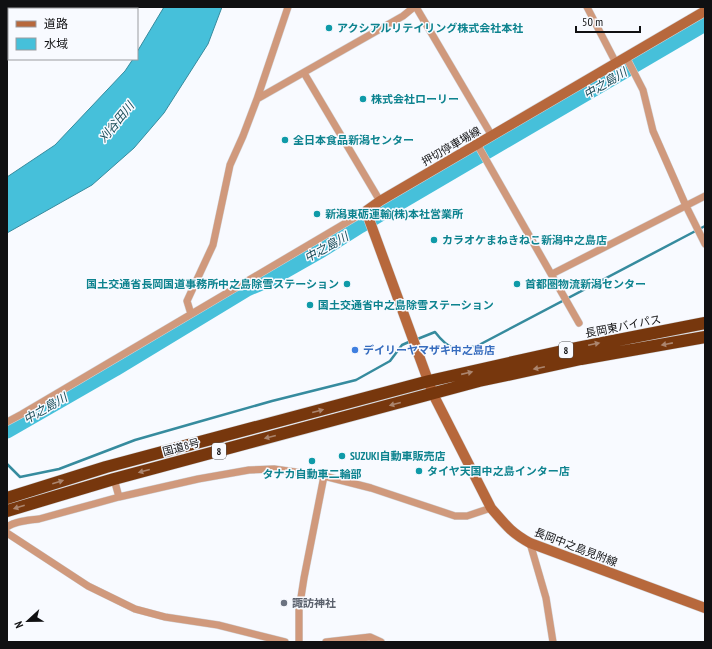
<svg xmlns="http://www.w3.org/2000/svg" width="712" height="649" font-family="'PT Sans Narrow','Noto Sans JP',sans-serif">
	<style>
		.water { fill: #46c0da; stroke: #368b9e }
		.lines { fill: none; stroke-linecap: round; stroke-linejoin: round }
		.stream { stroke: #368b9e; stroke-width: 2.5 }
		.river { stroke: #46c0da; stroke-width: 15 }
		.street-casing { stroke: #d3d5d9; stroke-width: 8 }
		.secondary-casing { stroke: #d3d5d9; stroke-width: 11 }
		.highway-casing { stroke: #d3d5d9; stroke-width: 13 }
		.street { stroke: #d0997c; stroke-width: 7 }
		.secondary { stroke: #b7683c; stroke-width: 10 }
		.highway { stroke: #77370d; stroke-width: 12 }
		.oneway { fill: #ab856e }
		.culture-dot { fill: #0f9aa8; stroke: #f8faff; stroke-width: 1.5 }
		.shop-dot { fill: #3f7fe0; stroke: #f8faff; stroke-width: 1.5 }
		.worship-dot { fill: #6b7280; stroke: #f8faff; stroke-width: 1.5 }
		.labels { text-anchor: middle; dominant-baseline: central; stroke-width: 3; stroke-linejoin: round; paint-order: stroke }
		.shield { fill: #f8faff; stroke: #565659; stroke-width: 1 }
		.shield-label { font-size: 10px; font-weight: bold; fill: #101012 }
		.culture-label { font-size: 11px; font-weight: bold; fill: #0d838f; stroke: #f8faff; text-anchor: start }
		.street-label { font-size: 11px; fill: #101012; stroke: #f8faff }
		.shop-label { font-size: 11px; font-weight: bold; fill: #366cbe; stroke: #f8faff; text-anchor: start }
		.worship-label { font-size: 11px; font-weight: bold; fill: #5b616d; stroke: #f8faff; text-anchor: start }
		.water-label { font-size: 12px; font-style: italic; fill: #1a4d59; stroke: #f8faff }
	</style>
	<rect width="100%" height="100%" fill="#f8faff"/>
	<!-- water -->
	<path class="water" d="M164,7H222L208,44L164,113L134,148L92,185L7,233V177L55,145L125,71L133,59H137V52Z"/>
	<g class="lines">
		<!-- stream -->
		<path class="stream" d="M415,340L435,332C449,350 455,351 477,346L705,226
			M7,464L20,477L59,469L135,440L198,422L272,401L356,380L390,361L402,345L411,341"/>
		<!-- river -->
		<path class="river" d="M7,431L115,369L247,289L271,279L322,250L360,226L705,24"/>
		<defs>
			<path id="street" d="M30,7L31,9
				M416,7L492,136
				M587,7L616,63
				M70,9L71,7
				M7,55L9,54
				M626,57L643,90L653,131L686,206L705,244
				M304,73L380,201
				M257,99L288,7
				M477,144L579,323
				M552,274L705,196
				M191,314L187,301L213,245L230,165L243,136L257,99L403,16L414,7
				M7,422L22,414L366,211
				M114,479L119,497
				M7,527C15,521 29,520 39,519L119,497L198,479L249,470L274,469L324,476L371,488L455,516H467L491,508
				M7,533L88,586L135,609L165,617L218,625L285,642
				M530,543L546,598L553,642
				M299,642V610L304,578L324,476
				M326,642L370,637L381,642"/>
			<path id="secondary" d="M705,11L380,201L366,211L433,394L491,508C505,524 510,532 530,543L705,608"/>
			<path id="highway" d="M7,498L106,467L429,381L567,350L705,323
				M7,511L114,479L479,381L581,359L705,337"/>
		</defs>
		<!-- street casing -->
		<use href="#street" class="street-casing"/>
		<!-- secondary casing -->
		<use href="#secondary" class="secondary-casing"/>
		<!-- highway casing -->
		<use href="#highway" class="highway-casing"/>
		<!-- street -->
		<use href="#street" class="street"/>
		<!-- secondary -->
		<use href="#secondary" class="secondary"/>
		<!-- highway -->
		<use href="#highway" class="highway"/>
	</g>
	<!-- one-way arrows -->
	<defs><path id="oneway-solid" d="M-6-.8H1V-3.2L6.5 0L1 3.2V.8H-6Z"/></defs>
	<g class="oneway">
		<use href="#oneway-solid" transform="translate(594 344) rotate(-12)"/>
		<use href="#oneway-solid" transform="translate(667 344) rotate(169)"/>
		<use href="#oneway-solid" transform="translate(539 368) rotate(168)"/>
		<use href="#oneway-solid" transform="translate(467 373) rotate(-13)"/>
		<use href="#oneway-solid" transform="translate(395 404) rotate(165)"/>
		<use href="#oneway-solid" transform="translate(318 411) rotate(-15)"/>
		<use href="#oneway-solid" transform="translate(270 437) rotate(166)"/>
		<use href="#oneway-solid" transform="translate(144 471) rotate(165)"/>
		<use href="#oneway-solid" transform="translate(58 482) rotate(-17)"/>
		<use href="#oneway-solid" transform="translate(19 507) rotate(163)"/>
	</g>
	<!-- markers -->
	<g class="culture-dot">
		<circle cx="329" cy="28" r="4"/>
		<circle cx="363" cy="99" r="4"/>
		<circle cx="285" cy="140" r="4"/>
		<circle cx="317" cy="214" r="4"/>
		<circle cx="434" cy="240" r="4"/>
		<circle cx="347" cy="284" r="4"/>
		<circle cx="517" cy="284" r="4"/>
		<circle cx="310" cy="305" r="4"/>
		<circle cx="342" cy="456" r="4"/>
		<circle cx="312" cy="461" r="4"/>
		<circle cx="419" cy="471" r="4"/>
	</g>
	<circle class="shop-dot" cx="355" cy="350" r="4"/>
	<circle class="worship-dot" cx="284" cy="603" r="4"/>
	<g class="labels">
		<!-- shield labels -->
		<g class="shield">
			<rect x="559" y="342" width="14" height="16" rx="3"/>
			<rect x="212" y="443" width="14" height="16" rx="3"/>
		</g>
		<g class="shield-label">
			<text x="566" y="350">8</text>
			<text x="219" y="451">8</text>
		</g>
		<!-- culture labels -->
		<g class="culture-label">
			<text x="337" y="28">アクシアルリテイリング株式会社本社</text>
			<text x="371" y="99">株式会社ローリー</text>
			<text x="293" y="140">全日本食品新潟センター</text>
			<text x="325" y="214">新潟東砺運輸(株)本社営業所</text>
			<text x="442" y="240">カラオケまねきねこ新潟中之島店</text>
			<text x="339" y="284" text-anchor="end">国土交通省長岡国道事務所中之島除雪ステーション</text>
			<text x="525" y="284">首都圏物流新潟センター</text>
			<text x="318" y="305">国土交通省中之島除雪ステーション</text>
			<text x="350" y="456">SUZUKI自動車販売店</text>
			<text x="427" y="471">タイヤ天国中之島インター店</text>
			<text x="312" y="474" text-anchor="middle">タナカ自動車二輪部</text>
		</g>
		<!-- street labels -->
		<g class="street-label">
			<text transform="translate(451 146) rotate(-30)">押切停車場線</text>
			<text transform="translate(623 326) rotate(-11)">長岡東バイパス</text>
			<text transform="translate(181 447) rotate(-15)">国道8号</text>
			<text transform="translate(576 547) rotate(21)">長岡中之島見附線</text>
		</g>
		<!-- shop labels -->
		<g class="shop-label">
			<text x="363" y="350">デイリーヤマザキ中之島店</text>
		</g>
		<!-- worship labels -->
		<g class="worship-label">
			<text x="292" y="603">諏訪神社</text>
		</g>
		<!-- water labels -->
		<g class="water-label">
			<text transform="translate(605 83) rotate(-31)">中之島川</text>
			<text transform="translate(116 122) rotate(-51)">刈谷田川</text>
			<text transform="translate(326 247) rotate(-29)">中之島川</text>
			<text transform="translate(45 408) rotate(-30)">中之島川</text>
		</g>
	</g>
	<!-- border -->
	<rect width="712" height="649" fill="none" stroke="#101012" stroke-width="16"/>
	<!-- legend -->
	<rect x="8" y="8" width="130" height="52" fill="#f8faff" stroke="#9b9ca0"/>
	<rect x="16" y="21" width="20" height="6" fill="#b7683c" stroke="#9b9ca0"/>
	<text x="44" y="28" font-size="12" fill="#101012">道路</text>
	<rect x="16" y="38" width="20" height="12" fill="#46c0da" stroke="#9b9ca0"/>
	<text x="44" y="48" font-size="12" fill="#101012">水域</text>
	<!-- north arrow -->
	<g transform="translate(28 621) rotate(248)" stroke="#f8faff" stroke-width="3" paint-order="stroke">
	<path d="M0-3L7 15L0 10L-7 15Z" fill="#101012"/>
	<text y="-6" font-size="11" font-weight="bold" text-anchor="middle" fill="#101012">N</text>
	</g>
	<!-- scale -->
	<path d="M576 26v6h64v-6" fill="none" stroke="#101012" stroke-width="2"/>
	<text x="582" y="26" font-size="12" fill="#101012" stroke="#f8faff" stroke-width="3" paint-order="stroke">50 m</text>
</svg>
